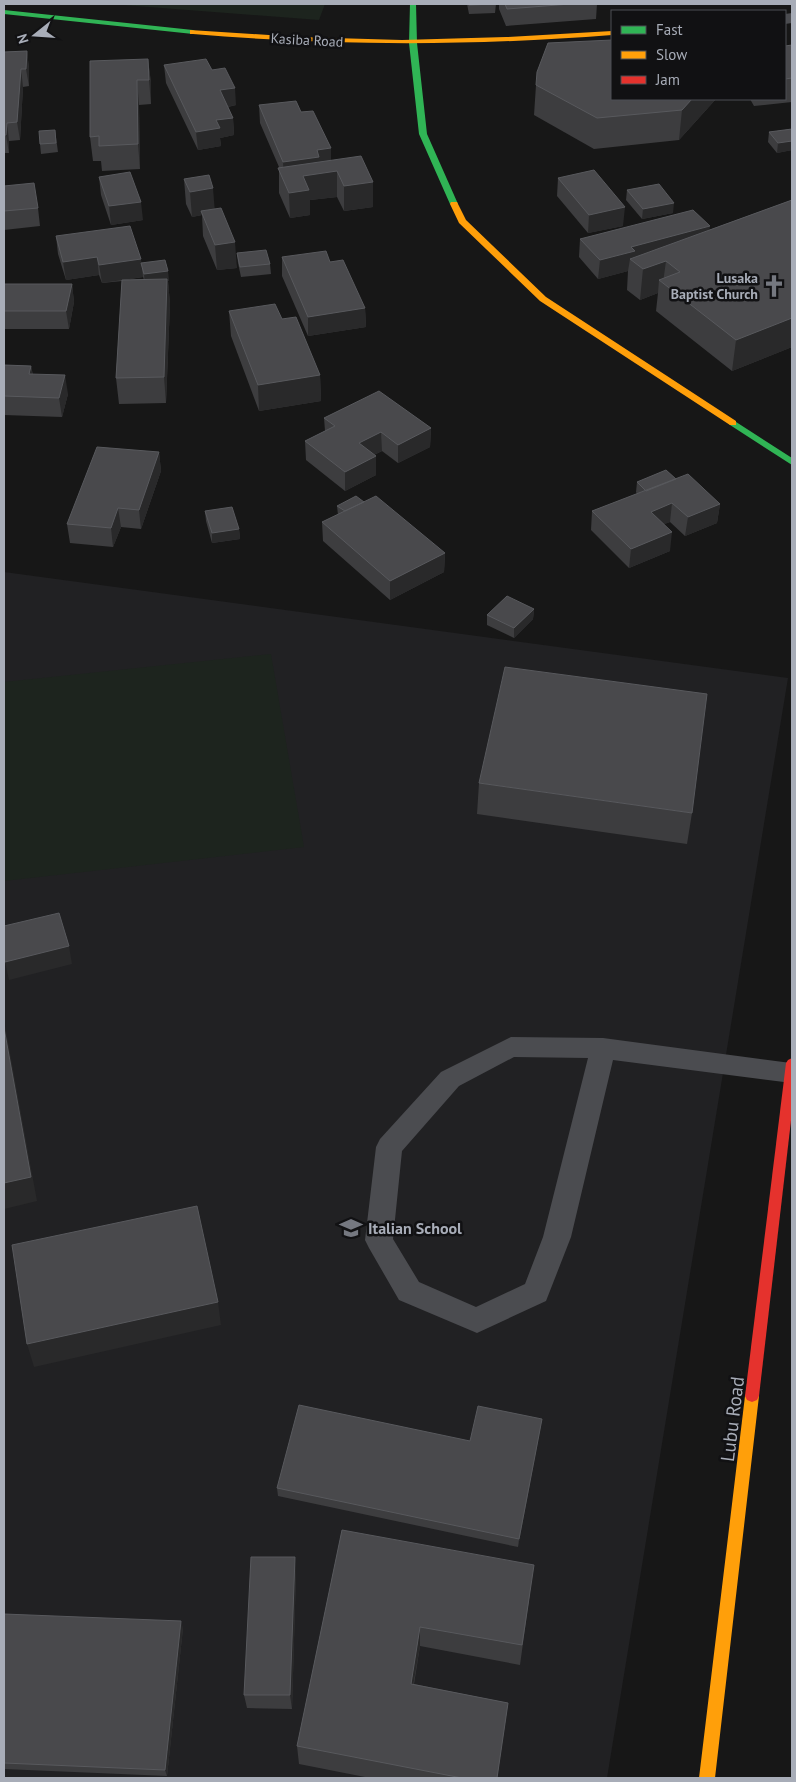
<svg xmlns="http://www.w3.org/2000/svg" width="796" height="1782" font-family="'PT Sans',sans-serif">
	<style>
		.built { fill: #212123 }
		.green { fill: #1d241e }
		.lines { fill: none; stroke-linecap: round; stroke-linejoin: round }
		.lane { fill: #4b4c50; fill-rule: evenodd }
		.street { fill: #4b4c50; fill-rule: evenodd }
		.fast { fill: #30b455; fill-rule: evenodd }
		.slow { fill: #ff9f0a; fill-rule: evenodd }
		.jam { fill: #e5322d; fill-rule: evenodd }
		.wall { fill: #3d3d3f; fill-rule: evenodd }
		.shaded-wall { fill: #29292a }
		.building { fill: #49494c; stroke: #58595d }
		.labels { text-anchor: middle; dominant-baseline: central; stroke-width: 5; stroke-linejoin: round; paint-order: stroke }
		.far-street-label { font-size: 14px; fill: #a8adb8; stroke: #111113 }
		.far-poi-label { font-size: 14px; font-weight: bold; fill: #a8adb8; stroke: #111113; text-anchor: end }
		.poi-label { font-size: 16px; font-weight: bold; fill: #a8adb8; stroke: #111113; text-anchor: start }
		.near-street-label { font-size: 19px; fill: #a8adb8; stroke: #111113 }
	</style>
	<rect width="100%" height="100%" fill="#171717"/>
	<!-- built -->
	<path class="built" d="M4,572L788,678L607,1778H4Z"/>
	<!-- green -->
	<path class="green" d="M110,4H325L319,20Z
		M271,654L304,847L4,881V682Z"/>
	<g class="lines">
		<!-- lane -->
		<path class="lane" d="M511,1037L603,1038L791,1063L792,1083L613,1060L571,1237L546,1301L477,1333L399,1300L369,1248L365,1240L376,1147L380,1139L441,1072ZM514,1057L588,1058L543,1237L525,1284L476,1307L419,1282L393,1239L402,1151L459,1086Z"/>
		<!-- street -->
		<path class="street" d="M792,13V23L785,24V14Z"/>
		<!-- fast -->
		<path class="fast" d="M410,4H416L417,43L427,134L458,204L454,206L450,204L419,134L409,43Z
			M4,10L193,30L197,32L193,34L4,14Z
			M733,420L792,458V465L730,425L728,423Z"/>
		<!-- slow -->
		<path class="slow" d="M190,30L299,37L402,40L506,37L612,31V35C472,46 333,46 193,34H190Z
			M451,202H457L466,220L546,297L736,421V425H730L540,301L459,223L450,204Z
			M752,1390L757,1392L759,1396L715,1778H699L745,1396L747,1392Z"/>
		<!-- jam -->
		<path class="jam" d="M792,1058V1112L759,1396L757,1400L752,1402L747,1400L745,1396L786,1063L788,1060Z"/>
	</g>
	<!-- wall -->
	<path class="wall" d="M467,4H496L495,13L469,14Z
		M499,4H597L596,19L506,26L499,9Z
		M792,45V102L754,106L750,99H785V46Z
		M27,51L29,69V86L23,87L20,140L9,141V153H4V52Z
		M148,59L151,83V104L139,105L140,169L102,171L101,161H93L90,137Z
		M164,65L212,70L236,105L228,107L233,118L234,135L220,138L221,146L198,150L166,83Z
		M536,85L716,99L679,140L594,149L534,115Z
		M259,105L301,112L331,160L373,207L344,211L337,197L310,200V215L290,218L279,193V167L260,123Z
		M792,129V150L777,153L768,142L769,132Z
		M55,130L58,152L41,154L40,144Z
		M99,177L143,220L111,225L101,195Z
		M558,178L623,226L588,233L557,196Z
		M184,179L215,209L237,268L217,270L203,236L202,215L192,217L186,204Z
		M4,186L38,208L40,226L4,230Z
		M627,190L673,213L642,219L626,200Z
		M792,200V347L732,371L656,311L658,293L640,300L627,290L628,271L598,279L579,257L580,239L709,230Z
		M56,236L141,259V263L169,280L168,281L170,304L166,403L119,404L116,378L122,281L102,283L99,275L66,280L58,254ZM143,277L144,280H124Z
		M237,253L270,264L271,274L241,277L238,263Z
		M282,257L330,262L365,308L366,327L308,336L282,276Z
		M4,284H72L74,302L69,329H4Z
		M229,311L282,319L320,375L321,401L259,411L231,336Z
		M4,365L31,366L33,375L68,394L62,417L4,415Z
		M324,418L431,428L430,447L398,463L382,451L374,455L376,475L345,491L306,460L305,441L325,431Z
		M159,452L161,471L141,529L121,527L113,547L70,543L67,524Z
		M676,479L720,504L717,523L685,536L670,522L664,524L670,551L629,568L591,530L592,511L637,494L636,492L637,482Z
		M364,502L445,553L444,572L390,600L323,541L322,522L338,515L337,506Z
		M205,511L239,529L240,539L212,543L206,521Z
		M534,609L533,619L514,638L487,625V615Z
		M479,783L692,813L687,844L477,814Z
		M542,1419L518,1547L278,1496L277,1488L470,1441Z
		M342,1530L531,1585L520,1665L420,1646L414,1684L508,1703L497,1778H370L299,1764L297,1746Z
		M296,1572L292,1709L247,1708L244,1695Z
		M4,1614L183,1628L167,1776L4,1769Z"/>
	<!-- shaded-wall -->
	<path class="shaded-wall" d="M27,51L29,69V86L26,69Z
		M148,59L151,83V104L149,80Z
		M21,69L23,87L20,140L17,122Z
		M137,80L139,105L140,169L138,144Z
		M235,88L236,105L221,108L220,90Z
		M692,99H716L679,140L682,110Z
		M233,118L234,135L220,138L221,146L198,150L196,132L216,120Z
		M7,123L9,141V153L6,135Z
		M792,141V150L777,153L778,143Z
		M331,148V166L337,171V197L310,200V215L290,218L289,193L284,180L283,162L317,150Z
		M373,182V207L344,211V186Z
		M213,188L215,213L201,211L202,215L192,217L190,192Z
		M141,202L143,220L111,225L109,206Z
		M674,203L673,213L642,219L643,209Z
		M625,207L623,226L588,233L589,215Z
		M710,226L707,245L630,259L628,271L598,279L600,260L631,247Z
		M235,242L237,268L217,270L215,245Z
		M97,257L99,275L66,280L63,262Z
		M141,259L143,277L102,283L99,265Z
		M666,261L663,283L659,280L658,293L640,300L643,269Z
		M168,271L169,280L168,281L170,304L166,403L164,377L145,284L144,274Z
		M72,284L74,302L69,329L66,311Z
		M792,303V347L732,371L736,340Z
		M365,308L366,327L308,336V317Z
		M31,366L34,385L29,374Z
		M65,375L68,394L62,417L59,398Z
		M320,375L321,401L259,411L258,385Z
		M431,428L430,447L398,463V445Z
		M381,432L382,451L359,462V443Z
		M159,452L161,471L141,529L139,510Z
		M376,456V475L345,491V472Z
		M672,503L670,522L648,531L651,512Z
		M720,504L717,523L685,536L688,517Z
		M118,508L121,527L113,547L111,528Z
		M239,529L240,539L212,543V533Z
		M672,532L670,551L629,568L631,549Z
		M445,553L444,572L390,600V581Z
		M534,609L533,619L514,638V628Z
		M69,946L72,964L9,980L5,962Z
		M4,1020L37,1201L4,1209Z
		M218,1302L221,1325L34,1367L27,1344Z
		M542,1419L541,1427L518,1547L519,1539Z
		M295,1557L296,1572L292,1709L290,1695Z
		M181,1621L183,1628L167,1776L165,1770Z
		M420,1627V1646L410,1703L411,1684Z"/>
	<!-- building -->
	<path class="building" d="M469,4H496L469,5Z
		M505,4H570L507,9Z
		M612,40V99H692L682,110L597,118L536,85L537,72L548,43Z
		M792,45V78L785,79V46Z
		M27,51L26,69H21L17,122L7,123L6,135H4V52Z
		M148,59L149,80H137L138,144L99,146V136L90,137V61Z
		M206,59L212,70L225,68L235,88L220,90L233,118L216,120L220,128L196,132L164,65Z
		M296,101L301,112L313,111L331,148L317,150L319,157L283,162L259,105Z
		M792,129V141L778,143L769,132Z
		M55,130L56,143L40,144L39,131Z
		M361,156L373,182L344,186L337,171L303,176L309,190L289,193L278,168Z
		M594,170L625,207L589,215L558,178Z
		M130,172L141,202L109,206L99,177Z
		M209,175L213,188L190,192L184,179Z
		M34,183L38,208L4,211V186Z
		M659,184L674,203L643,209L627,190Z
		M792,200V318L736,340L659,280L680,272L666,261L643,269L630,259Z
		M221,208L235,242L215,245L201,211Z
		M693,210L710,226L631,247L635,251L600,260L580,239Z
		M130,226L141,259L99,265L97,257L63,262L56,236Z
		M266,250L270,264L240,267L237,253Z
		M326,251L330,262L343,260L365,308L308,317L282,257Z
		M165,260L168,271L144,274L141,263Z
		M167,279L164,377L116,378L122,280Z
		M4,284H72L66,311H4Z
		M275,304L282,319L296,317L320,375L258,385L229,311Z
		M4,365L31,366L29,374L65,375L59,398L4,396Z
		M379,391L431,428L398,445L381,432L359,443L376,456L345,472L305,441L335,426L324,418Z
		M97,447L159,452L139,510L118,508L111,528L67,524Z
		M666,470L676,479L646,491L637,482Z
		M688,474L720,504L688,517L672,503L651,512L672,532L631,549L592,511Z
		M356,496L364,502L345,511L337,506Z
		M376,496L445,553L390,581L322,522Z
		M232,507L239,529L212,533L205,511Z
		M507,596L534,609L514,628L487,615Z
		M505,667L707,694L692,813L479,783Z
		M59,913L69,946L5,962L4,958V926Z
		M4,1028L31,1177L4,1183Z
		M197,1206L218,1302L27,1344L12,1245Z
		M299,1405L470,1441L478,1406L542,1419L519,1539L277,1488Z
		M342,1530L534,1565L522,1645L420,1627L411,1684L508,1703L497,1778H462L297,1746Z
		M251,1557H295L290,1695H244Z
		M4,1614L181,1621L165,1770L4,1763Z"/>
	<!-- icons -->
	<defs>
		<symbol id="church-bare" viewBox="-9 -9 18 18"><path d="M-1.2-6h2.4v3.5h3.3v2.4h-3.3V6h-2.4V-.1h-3.3v-2.4h3.3Z" fill="#757880" stroke="#111113" stroke-width="2.5" paint-order="stroke"/></symbol>
		<symbol id="school-bare" viewBox="-9 -9 18 18"><path d="M0-5L7-2L0 1L-7-2ZM-4 1L0 2.5L4 1V4Q0 6-4 4Z" fill="#757880" stroke="#111113" stroke-width="2.5" paint-order="stroke"/></symbol>
	</defs>
	<g fill-rule="evenodd">
		<use href="#church-bare" x="758" y="270" width="32" height="32"/>
		<use href="#school-bare" x="335" y="1212" width="32" height="32"/>
	</g>
	<g class="labels">
		<!-- far-street labels -->
		<g class="far-street-label">
			<text transform="translate(307 40) rotate(3)">Kasiba Road</text>
		</g>
		<!-- far-poi labels -->
		<g class="far-poi-label">
			<text x="758" y="278">Lusaka<tspan x="758" dy="16">Baptist Church</tspan></text>
		</g>
		<!-- poi labels -->
		<g class="poi-label">
			<text x="368" y="1228">Italian School</text>
		</g>
		<!-- near-street labels -->
		<g class="near-street-label">
			<text transform="translate(732 1419) rotate(-83)">Lubu Road</text>
		</g>
	</g>
	<!-- border -->
	<rect width="796" height="1782" fill="none" stroke="#a8adb8" stroke-width="10"/>
	<!-- legend -->
	<rect x="611" y="10" width="175" height="90" fill="#111113" stroke="#4d4f55"/>
	<rect x="621" y="26" width="25" height="8" fill="#30b455" stroke="#4d4f55"/>
	<text x="656" y="35" font-size="15" fill="#a8adb8">Fast</text>
	<rect x="621" y="51" width="25" height="8" fill="#ff9f0a" stroke="#4d4f55"/>
	<text x="656" y="60" font-size="15" fill="#a8adb8">Slow</text>
	<rect x="621" y="76" width="25" height="8" fill="#e5322d" stroke="#4d4f55"/>
	<text x="656" y="85" font-size="15" fill="#a8adb8">Jam</text>
	<!-- north arrow -->
	<g transform="translate(35 35) rotate(253)" stroke="#111113" stroke-width="4" paint-order="stroke">
	<path d="M0-4L9 19L0 12L-9 19Z" fill="#a8adb8"/>
	<text y="-8" font-size="14" font-weight="bold" text-anchor="middle" fill="#a8adb8">N</text>
	</g>
</svg>
